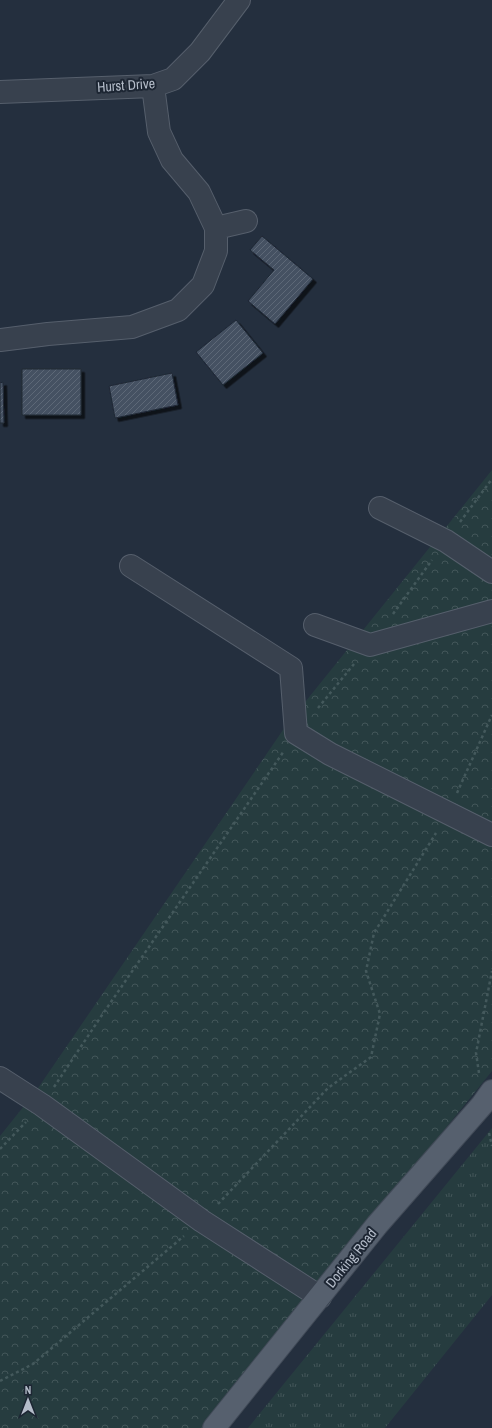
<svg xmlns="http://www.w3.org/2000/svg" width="492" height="1428" font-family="'Archivo Narrow',sans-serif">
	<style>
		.grass { fill: url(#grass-tufts) }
		.forest { fill: url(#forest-crowns) }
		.building { fill: url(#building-hatch); stroke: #1f2835; filter: url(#shadow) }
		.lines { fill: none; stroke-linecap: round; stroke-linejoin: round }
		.minor-casing { stroke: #565f6c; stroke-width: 24 }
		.major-casing { stroke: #414a57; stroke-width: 24 }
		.path { stroke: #44595c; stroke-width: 2.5; stroke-dasharray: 3 3; stroke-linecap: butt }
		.minor { stroke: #38414e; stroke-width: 22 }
		.major { stroke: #56606e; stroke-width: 22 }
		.labels { text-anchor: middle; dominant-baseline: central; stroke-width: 4; stroke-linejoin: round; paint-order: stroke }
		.street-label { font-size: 14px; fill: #b4bcc9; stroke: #1d2633 }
	</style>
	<defs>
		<pattern id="grass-tufts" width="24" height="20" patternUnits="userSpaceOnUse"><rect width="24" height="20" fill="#263c3f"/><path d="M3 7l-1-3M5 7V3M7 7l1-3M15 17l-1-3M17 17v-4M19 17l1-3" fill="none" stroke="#435659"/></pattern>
		<pattern id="forest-crowns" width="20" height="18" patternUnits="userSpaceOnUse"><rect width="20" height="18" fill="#263c3f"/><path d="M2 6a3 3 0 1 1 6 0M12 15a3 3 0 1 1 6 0" fill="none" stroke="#435659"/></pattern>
		<pattern id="building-hatch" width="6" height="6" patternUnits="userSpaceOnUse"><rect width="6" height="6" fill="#455162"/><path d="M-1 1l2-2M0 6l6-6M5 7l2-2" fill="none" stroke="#5d6877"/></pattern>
		<filter id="shadow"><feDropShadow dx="3.5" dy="3.5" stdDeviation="0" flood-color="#0009"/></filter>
	</defs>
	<rect width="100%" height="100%" fill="#242f3e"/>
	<!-- grass -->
	<path class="grass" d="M492,1128V1295L385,1428H248Z"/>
	<!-- forest -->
	<path class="forest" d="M492,470V1071L203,1428H0V1136L36,1091L285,727Z"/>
	<!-- building -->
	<path class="building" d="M262,236L313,279L275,324L248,301L274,270L250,250Z
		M236,320L263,353L223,385L196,352Z
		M22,369H81V415H22Z
		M172,373L178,405L115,418L109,386Z
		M3,382L4,423H0V383Z"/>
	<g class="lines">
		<defs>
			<path id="minor" d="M0,92L153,86L173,79L200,52L239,0
				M216,228L246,221
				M0,340L48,334L132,327L178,310L203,285L216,251V228L199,192L172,160L159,132L153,86
				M380,508L446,541L492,572
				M131,566L291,668L296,733L330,754L492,835
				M315,625L370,645L492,611
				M0,1078L42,1105L202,1221L320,1297"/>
			<path id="major" d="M214,1428L377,1225L482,1105L492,1091"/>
		</defs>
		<!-- minor casing -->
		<use href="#minor" class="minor-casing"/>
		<!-- major casing -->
		<use href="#major" class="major-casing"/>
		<!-- path -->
		<path class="path" d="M460,522L492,479
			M393,614L432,560
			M318,708L354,664
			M457,793L492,715
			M479,1073L476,1053L492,971
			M54,1087L102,1015L284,751
			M489,1133L492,1146
			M0,1149L26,1122
			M218,1204L328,1088L371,1057L380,1014L366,971L374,933L436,833
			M0,1381L33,1364L184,1236"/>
		<!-- minor -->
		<use href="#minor" class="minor"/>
		<!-- major -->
		<use href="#major" class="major"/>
	</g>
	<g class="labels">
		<!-- street labels -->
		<g class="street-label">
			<text transform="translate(126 85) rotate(-4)">Hurst Drive</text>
			<text transform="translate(351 1258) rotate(-51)">Dorking Road</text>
		</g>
	</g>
	<!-- north arrow -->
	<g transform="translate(28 1400)" stroke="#1d2633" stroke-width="3" paint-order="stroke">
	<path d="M0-3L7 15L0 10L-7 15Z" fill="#b4bcc9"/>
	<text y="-6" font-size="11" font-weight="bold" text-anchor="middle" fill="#b4bcc9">N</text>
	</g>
</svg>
